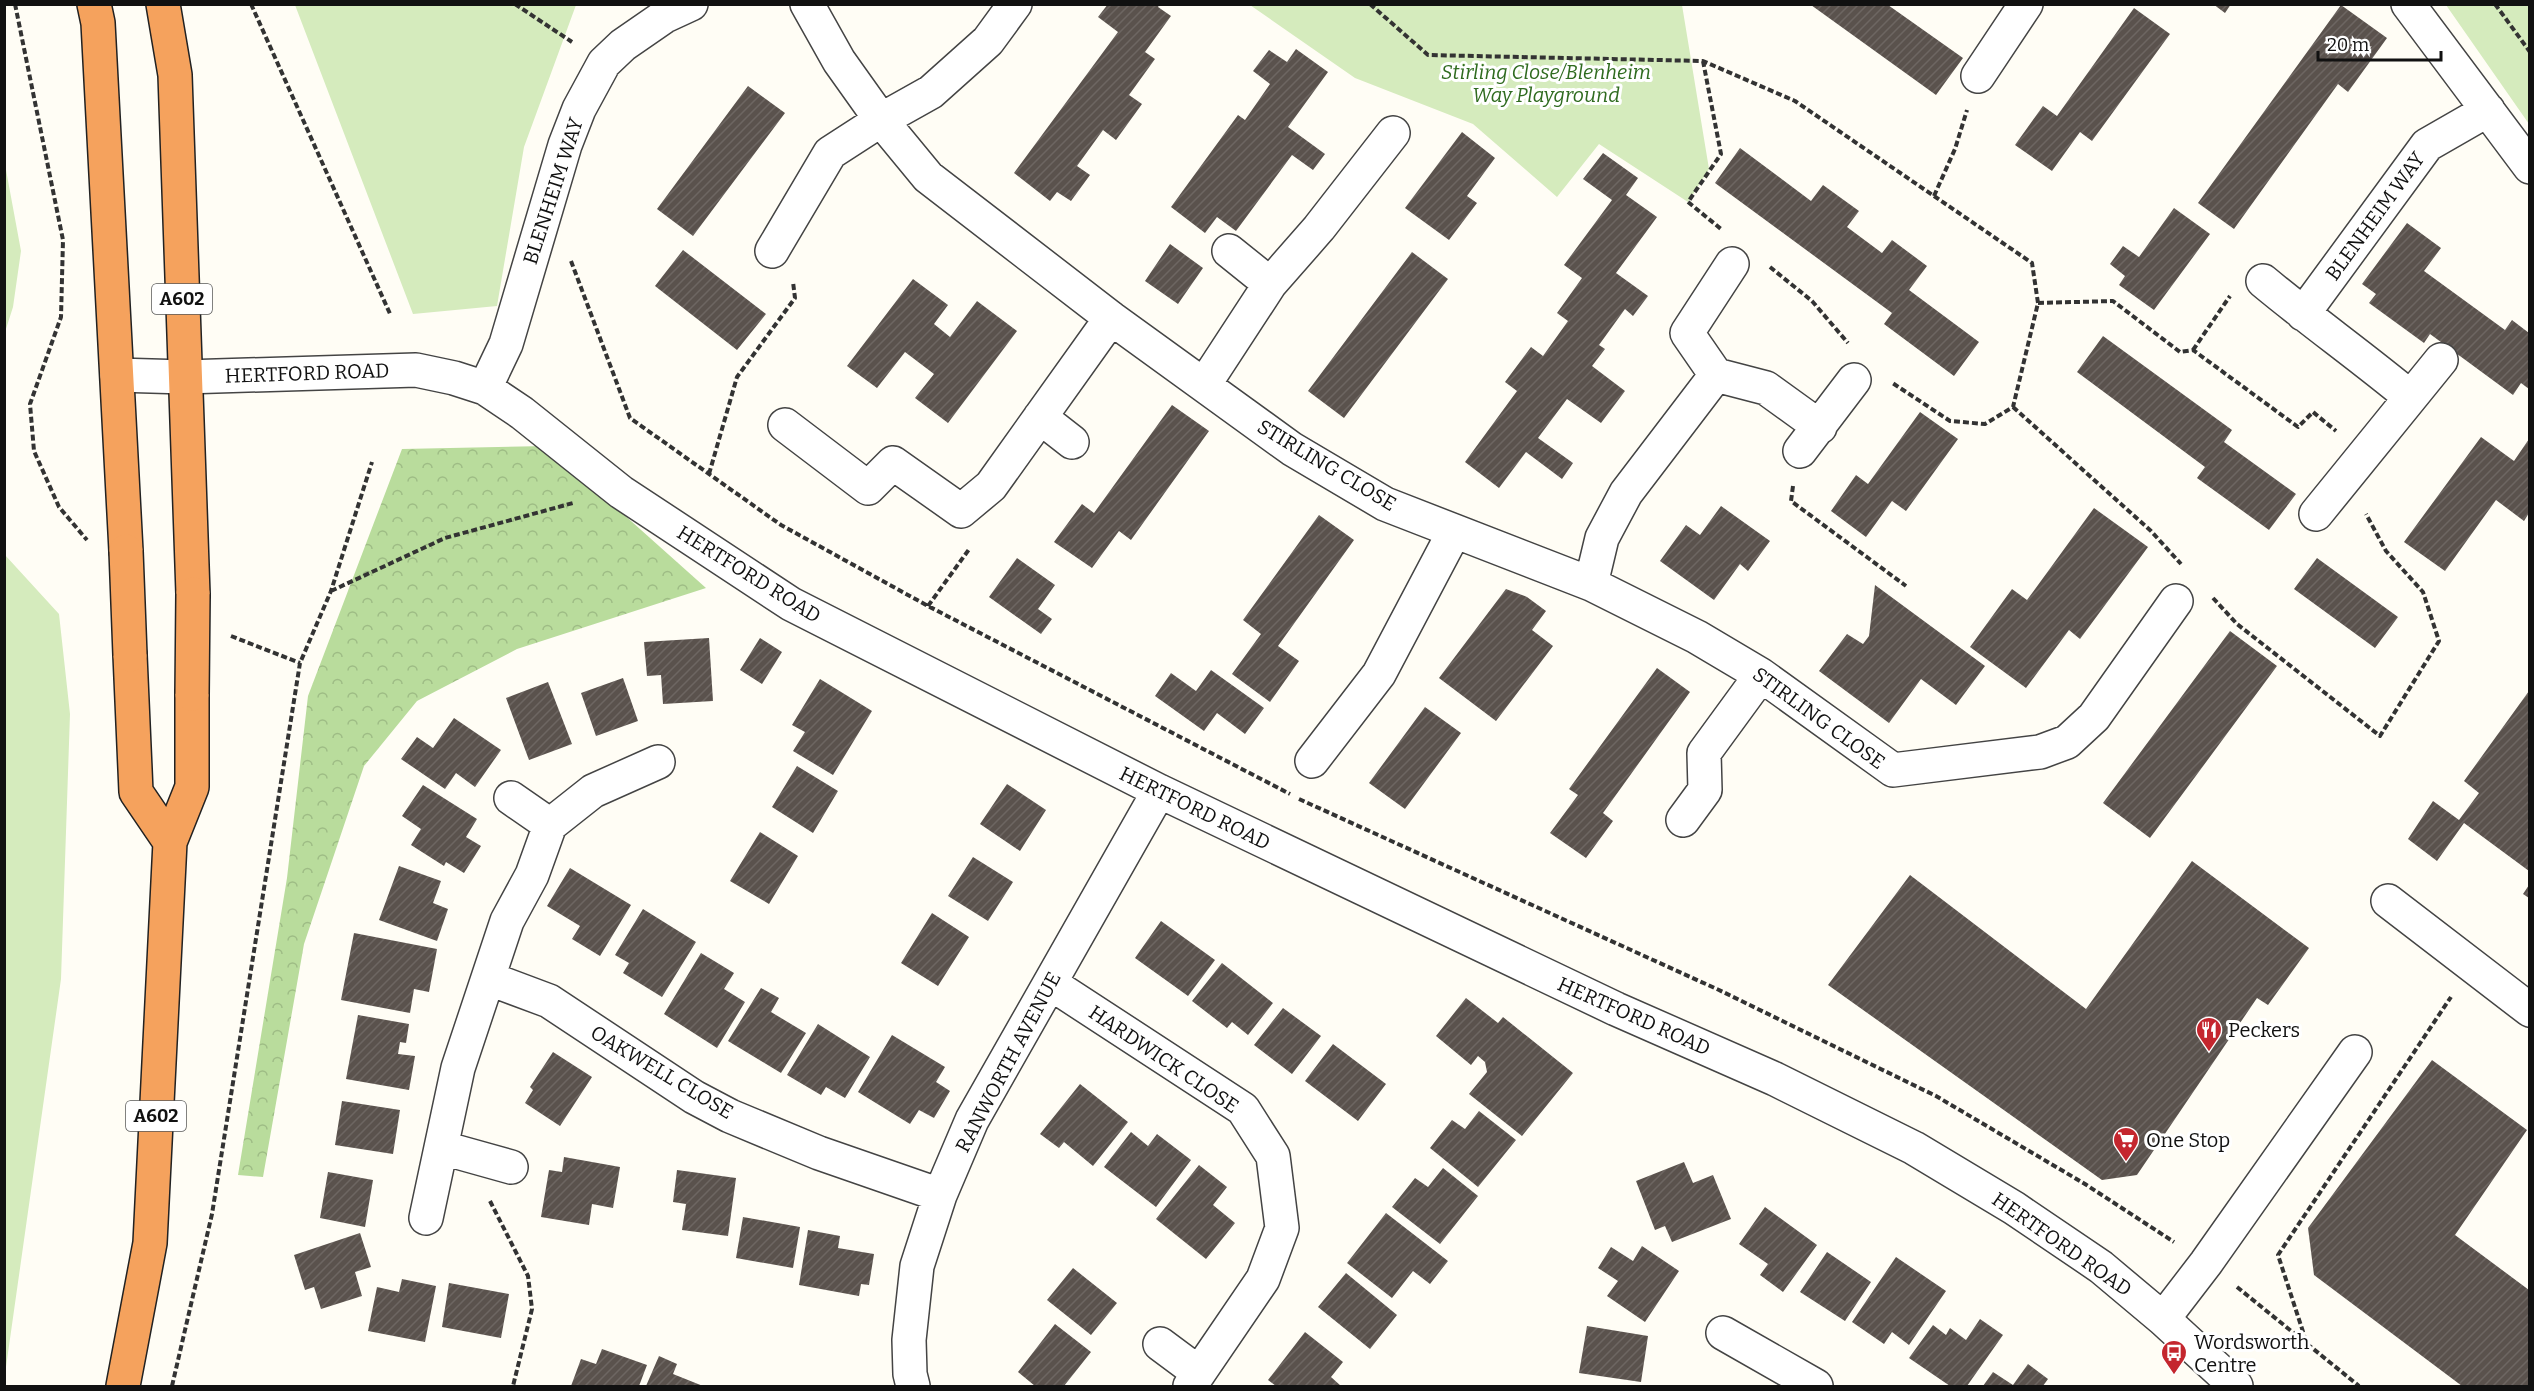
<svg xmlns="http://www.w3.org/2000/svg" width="2534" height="1391" font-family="Bitter,serif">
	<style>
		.grass { fill: #d5ebbd }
		.forest { fill: url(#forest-crowns) }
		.building { fill: url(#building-hatch) }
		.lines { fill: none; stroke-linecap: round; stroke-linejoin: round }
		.minor-casing { stroke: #444; stroke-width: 36 }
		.highway-casing { stroke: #222; stroke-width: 36 }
		.path { stroke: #333; stroke-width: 4; stroke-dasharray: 6 3; stroke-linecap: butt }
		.minor { stroke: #fff; stroke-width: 33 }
		.highway { stroke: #f5a25d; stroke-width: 33 }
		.highway-bridge-casing { stroke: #222; stroke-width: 36; stroke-linecap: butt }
		.highway-bridge { stroke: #f5a25d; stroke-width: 33 }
		.labels { text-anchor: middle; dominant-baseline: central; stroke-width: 6; stroke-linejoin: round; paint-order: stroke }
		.shield { fill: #fff; stroke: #585858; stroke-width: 1.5 }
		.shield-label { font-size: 18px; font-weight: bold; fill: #111 }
		.park-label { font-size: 20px; font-style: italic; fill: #2f6b1f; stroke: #fff }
		.street-label { font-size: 20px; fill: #111; stroke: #fff }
		.poi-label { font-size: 20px; fill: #111; stroke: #fff; text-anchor: start }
	</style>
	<defs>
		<pattern id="forest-crowns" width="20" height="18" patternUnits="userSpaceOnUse" patternTransform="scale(1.5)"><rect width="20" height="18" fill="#b9dc9c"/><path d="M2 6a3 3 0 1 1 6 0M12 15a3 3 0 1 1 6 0" fill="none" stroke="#9ebc85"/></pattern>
		<pattern id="building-hatch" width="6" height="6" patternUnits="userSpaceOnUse" patternTransform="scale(1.5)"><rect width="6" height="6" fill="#5a524d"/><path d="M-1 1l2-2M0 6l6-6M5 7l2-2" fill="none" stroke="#6d6662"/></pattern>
	</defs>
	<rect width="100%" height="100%" fill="#fffdf5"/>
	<!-- grass -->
	<path class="grass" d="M295,5H576L524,147L497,306L413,314Z
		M1250,5H1682L1709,169L1688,202L1599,144L1557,197L1473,124L1355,78Z
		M2446,5H2529V124Z
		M4,159L21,251L13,307L5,332Z
		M5,555L59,614L70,714L61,979L5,1374Z"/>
	<!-- forest -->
	<path class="forest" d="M547,446L706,588L517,649L417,701L364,766L304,944L263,1177L238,1175L287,878L308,696L402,449Z"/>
	<!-- building -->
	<path class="building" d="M1108,4H1160L1158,7L1171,16L1145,52L1155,59L1129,95L1142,104L1116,140L1103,130L1077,166L1090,175L1071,201L1057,192L1050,201L1014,173L1118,32L1098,17Z
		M2213,4H2231L2225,13Z
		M1811,5H1888L1963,58L1936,95Z
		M2341,5L2387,38L2348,92L2338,84L2234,229L2198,203Z
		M2134,8L2170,34L2092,141L2080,132L2052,171L2015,145L2043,106L2057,116Z
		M1296,49L1328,72L1288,127L1325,154L1313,170L1292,155L1236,231L1217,217L1205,233L1171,207L1238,115L1245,120L1270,84L1253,71L1269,50L1287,62Z
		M748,86L785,113L693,236L657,209Z
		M1462,132L1495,158L1467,196L1477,203L1449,240L1405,208Z
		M1740,148L1811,201L1823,185L1859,211L1847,227L1882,253L1892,240L1927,266L1909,290L1979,342L1954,376L1884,324L1892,313L1715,183Z
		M1603,153L1638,178L1626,195L1657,217L1616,273L1648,296L1633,316L1625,309L1599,345L1605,349L1592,366L1625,391L1601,423L1567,399L1538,438L1573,463L1562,479L1526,452L1499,488L1465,462L1517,391L1505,382L1531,347L1543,356L1568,321L1557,313L1582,278L1564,265L1612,200L1583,179Z
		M2174,208L2210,234L2154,310L2119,285L2125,276L2110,264L2123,246L2139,257Z
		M2407,223L2441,248L2424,271L2505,330L2512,320L2529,333V389L2521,383L2513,395L2430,334L2424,343L2369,303L2376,294L2362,284Z
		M1170,244L1203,268L1178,304L1145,281Z
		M683,250L766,314L737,350L655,286Z
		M1412,252L1448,279L1344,418L1308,391Z
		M913,279L948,305L934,324L950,337L977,301L1017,331L948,423L915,398L934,374L905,352L877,388L847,366Z
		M2103,336L2232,430L2224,442L2296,494L2269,530L2197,478L2205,467L2077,372Z
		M1172,405L1209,431L1131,540L1119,531L1092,568L1054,542L1082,504L1094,513Z
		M1920,412L1958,439L1906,511L1892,501L1866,537L1831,511L1856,475L1868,484Z
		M2481,437L2514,461L2529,439V513L2524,521L2496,500L2445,571L2404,542Z
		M1721,506L1770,541L1748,571L1740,564L1714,600L1660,561L1686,525L1700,535Z
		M2094,508L2148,547L2080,639L2069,630L2026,688L1970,647L2012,589L2027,600Z
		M1319,515L1354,540L1278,646L1299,661L1270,702L1232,674L1261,634L1243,620Z
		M1017,558L1055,585L1038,609L1052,619L1041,634L989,597Z
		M2317,558L2398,617L2375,648L2294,589Z
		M1875,585L1985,666L1956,705L1921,679L1889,723L1819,671L1847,634L1863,644L1869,636Z
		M1506,589L1527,597L1546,611L1532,630L1553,646L1496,721L1439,678Z
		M2230,631L2277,666L2150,838L2103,803Z
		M709,638L713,701L663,704L661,675L647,676L644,642Z
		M760,638L782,652L762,684L740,670Z
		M1657,668L1690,692L1603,813L1613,821L1586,858L1550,833L1578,795L1569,789Z
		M1211,670L1264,708L1245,734L1217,713L1204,731L1155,696L1171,673L1196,691Z
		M623,678L638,721L596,736L581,693Z
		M820,679L872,711L833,775L793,751L805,732L792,725Z
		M548,682L572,744L529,760L506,698Z
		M2529,691V871L2464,823L2437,861L2408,839L2433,801L2459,820L2479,793L2464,781Z
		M1425,707L1461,733L1405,809L1369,783Z
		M454,718L501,750L475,787L456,773L445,789L401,759L417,737L433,748Z
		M797,766L838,791L813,833L772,807Z
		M1007,784L1046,810L1020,851L980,824Z
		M423,785L477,819L466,837L481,846L464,873L446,862L444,866L411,845L421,829L402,816Z
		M760,832L798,856L769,904L730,881Z
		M973,857L1013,882L988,921L948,896Z
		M2192,861L2309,948L2268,1005L2257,998L2137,1175L2102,1180L1828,985L1910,875L2086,1009Z
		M399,866L441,881L433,903L448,909L437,941L379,920Z
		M570,868L631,905L600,956L572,939L580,926L547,906Z
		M2529,885V898L2523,894Z
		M643,909L696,942L662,997L623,973L629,963L615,955Z
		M932,913L969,937L938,986L901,963Z
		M1161,921L1215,960L1188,996L1135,958Z
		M354,933L437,949L429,992L414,989L410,1013L341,1000Z
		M701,953L734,973L724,989L745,1002L717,1048L664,1014Z
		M1222,963L1273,1003L1248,1035L1232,1022L1227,1028L1192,1001Z
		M761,988L779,998L771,1012L806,1033L781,1073L728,1041Z
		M1466,998L1498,1023L1503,1017L1573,1073L1522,1136L1469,1094L1487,1072L1485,1062L1478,1056L1471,1065L1436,1036Z
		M1283,1008L1321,1036L1292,1074L1254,1045Z
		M358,1015L409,1024L406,1043L400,1042L398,1054L415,1056L409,1090L346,1079Z
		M818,1024L870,1057L845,1098L826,1087L821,1095L787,1075Z
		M892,1035L945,1067L936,1082L950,1091L934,1118L919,1110L910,1124L858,1092Z
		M1333,1044L1386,1084L1358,1121L1305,1081Z
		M553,1052L592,1077L560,1126L525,1103L533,1090L530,1087Z
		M2432,1060L2527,1130L2455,1235L2529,1290V1386H2462L2314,1275L2308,1228Z
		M1080,1084L1128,1122L1093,1166L1064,1142L1059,1148L1040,1134Z
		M342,1101L400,1110L393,1154L335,1145Z
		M1479,1111L1516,1140L1478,1187L1430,1148L1452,1120L1465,1129Z
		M1131,1132L1148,1146L1157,1134L1191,1160L1156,1207L1104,1167Z
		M564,1157L620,1167L613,1208L592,1204L589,1225L541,1217L549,1170L562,1172Z
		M1684,1162L1693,1183L1713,1175L1731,1219L1672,1242L1665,1226L1655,1230L1636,1181Z
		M1199,1165L1227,1187L1213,1205L1235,1223L1206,1259L1156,1219Z
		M1443,1168L1478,1196L1440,1244L1392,1207L1415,1178L1428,1187Z
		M677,1170L736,1178L728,1236L682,1230L686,1204L673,1202Z
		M328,1172L373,1180L365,1227L320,1218Z
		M1765,1207L1817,1245L1783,1292L1760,1275L1768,1264L1739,1244Z
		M1386,1213L1448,1261L1430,1284L1413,1271L1392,1298L1347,1263Z
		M743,1217L800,1227L793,1268L736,1258Z
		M808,1230L840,1236L838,1248L874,1254L869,1285L861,1284L859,1296L799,1285Z
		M360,1233L371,1267L355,1272L362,1296L321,1309L314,1287L305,1290L294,1255Z
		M1642,1246L1679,1271L1645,1322L1607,1296L1618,1281L1598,1268L1611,1247L1633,1261Z
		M1827,1252L1871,1282L1845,1321L1800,1292Z
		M1896,1257L1946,1291L1909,1345L1892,1332L1884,1344L1852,1322Z
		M1073,1268L1117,1303L1091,1335L1047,1300Z
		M1346,1273L1397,1315L1370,1349L1318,1307Z
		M402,1279L436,1286L425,1342L368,1331L377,1287L399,1292Z
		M449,1283L509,1294L501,1338L442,1327Z
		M1980,1319L2003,1335L1967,1386H1950L1909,1358L1933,1325L1946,1335L1950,1328L1966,1340Z
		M1055,1324L1091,1352L1064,1386H1035L1018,1372Z
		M1587,1326L1648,1336L1641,1382L1579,1373Z
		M1305,1332L1343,1362L1331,1377L1341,1386H1276L1268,1380Z
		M602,1349L647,1365L639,1386H571L581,1359L596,1364Z
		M659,1356L677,1364L673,1374L703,1386H646Z
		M2028,1364L2048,1379L2043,1386H1983L1993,1372L2013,1385Z"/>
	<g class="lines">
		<defs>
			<path id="minor" d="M807,4L839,61L881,120L928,177L1111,318L1292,449L1385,504L1591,584L1697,637L1761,675L1893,770L2040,752L2067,742L2094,717L2176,601
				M2408,4L2530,167
				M1978,76L2026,4
				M772,251L830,153L881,120L931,92L988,41L1015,4
				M1229,251L1270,284
				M1732,264L1687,333L1716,375L1766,388L1820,427
				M2263,281C2311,321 2362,357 2410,397
				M2303,314L2427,145L2488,110
				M117,375L185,377L416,370L454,378L485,388L522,413L621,492L791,604L1159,791L1616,1009L1775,1079L1914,1148L2014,1208L2101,1267L2163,1319L2236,1386
				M1204,385L1270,284L1319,228L1393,133
				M485,388L506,344L565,145L579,109L604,63L623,45L665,16L691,4
				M1040,417L1072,442
				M785,425L868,488L893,463L961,511L991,486L1111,318
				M1800,451L1854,380
				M2316,514L2441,360
				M1591,584L1602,538L1626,493L1716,375
				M1312,761L1379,674L1454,532
				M511,798L550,825
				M1683,820L1705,790L1704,753L1761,675
				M2388,901L2530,1010
				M490,979L549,1001L694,1097L730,1116L819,1153L940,1195
				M1050,983L1243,1109L1273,1156L1282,1228L1263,1279L1190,1386
				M443,1148L511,1167
				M426,1218L458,1068L507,921L532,875L550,825L593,791L658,762
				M2163,1319L2206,1263L2355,1052
				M1723,1333L1816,1386
				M1160,1344L1199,1373
				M913,1386L910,1374L909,1340L917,1266L940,1195L972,1120L1159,791"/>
			<path id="highway" d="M94,4L98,23L126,551
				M163,4L175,75L193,594
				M130,655L136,792L170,842
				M123,1386L150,1243L170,842L192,787V694"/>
		</defs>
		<!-- minor casing -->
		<use href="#minor" class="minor-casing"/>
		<!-- highway casing -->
		<use href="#highway" class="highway-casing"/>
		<!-- path -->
		<path class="path" d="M15,4L63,240L61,317L30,404L34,451L59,507L87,540
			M251,4L391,316
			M515,4L572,42
			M1370,4L1428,55L1703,61L1795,101L2032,263L2038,303L2013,407L1985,424L1950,421L1891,382
			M2495,4L2530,52
			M1703,61L1721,154L1688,202L1721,229
			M1934,196L1955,149L1967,110
			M571,261L630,418L781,525L928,606L1290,794
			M1770,267L1812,301L1848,343
			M2038,303L2113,301L2180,352L2193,350L2298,427L2313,412L2336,431
			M2193,350L2230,296
			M2013,407L2151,531L2181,564
			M709,474L737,377L795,298L793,282
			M1793,486L1791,501L1906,586
			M331,591L445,538L573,503
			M2213,598L2237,624L2380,736L2439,641L2423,592L2386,551L2366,514
			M928,606L970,548
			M231,636L300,663
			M1299,799L1719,990L1936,1096L2085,1184L2174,1242
			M490,1201L528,1276L532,1309L513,1386
			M2237,1287L2359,1386
			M2306,1341L2278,1255L2451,997
			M172,1386L212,1214L300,663L331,591L372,462"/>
		<!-- minor -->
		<use href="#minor" class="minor"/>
		<!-- highway -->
		<use href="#highway" class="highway"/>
		<defs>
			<path id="highway-bridge" d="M126,551L130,655
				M192,694L193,594"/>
		</defs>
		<!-- highway-bridge casing -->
		<use href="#highway-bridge" class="highway-bridge-casing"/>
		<!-- highway-bridge -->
		<use href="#highway-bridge" class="highway-bridge"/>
	</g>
	<!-- icons -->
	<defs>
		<symbol id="restaurant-pin" viewBox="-11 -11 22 30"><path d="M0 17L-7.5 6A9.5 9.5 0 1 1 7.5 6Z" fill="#c4262e" stroke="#fff"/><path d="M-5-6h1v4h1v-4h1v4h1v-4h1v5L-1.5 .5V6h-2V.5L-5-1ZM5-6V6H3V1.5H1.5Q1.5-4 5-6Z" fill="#fff"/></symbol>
		<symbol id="supermarket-pin" viewBox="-11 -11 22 30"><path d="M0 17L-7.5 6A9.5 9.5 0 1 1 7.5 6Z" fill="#c4262e" stroke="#fff"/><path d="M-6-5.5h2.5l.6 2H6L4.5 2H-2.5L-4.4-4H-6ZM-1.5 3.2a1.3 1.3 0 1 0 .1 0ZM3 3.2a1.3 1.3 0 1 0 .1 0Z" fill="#fff"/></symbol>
		<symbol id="bus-pin" viewBox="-11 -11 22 30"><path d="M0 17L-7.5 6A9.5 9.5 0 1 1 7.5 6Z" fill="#c4262e" stroke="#fff"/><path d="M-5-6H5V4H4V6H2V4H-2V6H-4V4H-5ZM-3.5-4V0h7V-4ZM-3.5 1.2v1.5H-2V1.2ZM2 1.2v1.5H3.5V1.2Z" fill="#fff"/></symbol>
	</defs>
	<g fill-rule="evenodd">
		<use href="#restaurant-pin" x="2194" y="1015" width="30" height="40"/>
		<use href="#supermarket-pin" x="2111" y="1125" width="30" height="40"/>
		<use href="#bus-pin" x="2159" y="1338" width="30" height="40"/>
	</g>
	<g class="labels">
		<!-- shield labels -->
		<g class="shield">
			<rect x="152" y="284" width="60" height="30" rx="4.5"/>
			<rect x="126" y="1101" width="60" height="30" rx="4.5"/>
		</g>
		<g class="shield-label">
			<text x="182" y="299">A602</text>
			<text x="156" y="1116">A602</text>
		</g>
		<!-- park labels -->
		<g class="park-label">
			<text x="1546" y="72">Stirling Close/Blenheim<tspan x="1546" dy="23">Way Playground</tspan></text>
		</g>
		<!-- street labels -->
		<g class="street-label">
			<text transform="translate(553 191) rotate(-72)">BLENHEIM WAY</text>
			<text transform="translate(2375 216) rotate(-54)">BLENHEIM WAY</text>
			<text transform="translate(307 373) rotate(-2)">HERTFORD ROAD</text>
			<text transform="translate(1327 465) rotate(31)">STIRLING CLOSE</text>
			<text transform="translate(749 574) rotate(32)">HERTFORD ROAD</text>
			<text transform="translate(1819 718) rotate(36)">STIRLING CLOSE</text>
			<text transform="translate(1195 808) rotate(26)">HERTFORD ROAD</text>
			<text transform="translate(1634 1016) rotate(24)">HERTFORD ROAD</text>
			<text transform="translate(1164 1059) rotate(34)">HARDWICK CLOSE</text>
			<text transform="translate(1008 1062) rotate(-62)">RANWORTH AVENUE</text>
			<text transform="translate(662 1072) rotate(31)">OAKWELL CLOSE</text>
			<text transform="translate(2062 1244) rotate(35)">HERTFORD ROAD</text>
		</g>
		<!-- poi labels -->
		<g class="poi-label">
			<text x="2228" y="1030">Peckers</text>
			<text x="2146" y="1140">One Stop</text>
			<text x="2194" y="1342">Wordsworth<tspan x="2194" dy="23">Centre</tspan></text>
		</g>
	</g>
	<!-- border -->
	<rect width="2534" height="1391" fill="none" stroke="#111111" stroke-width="12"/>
	<!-- scale -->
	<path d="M2318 51v9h123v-9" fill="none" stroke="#111111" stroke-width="3"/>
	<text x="2327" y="51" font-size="18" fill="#111111" stroke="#ffffff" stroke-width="4.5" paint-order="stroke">20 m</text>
</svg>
